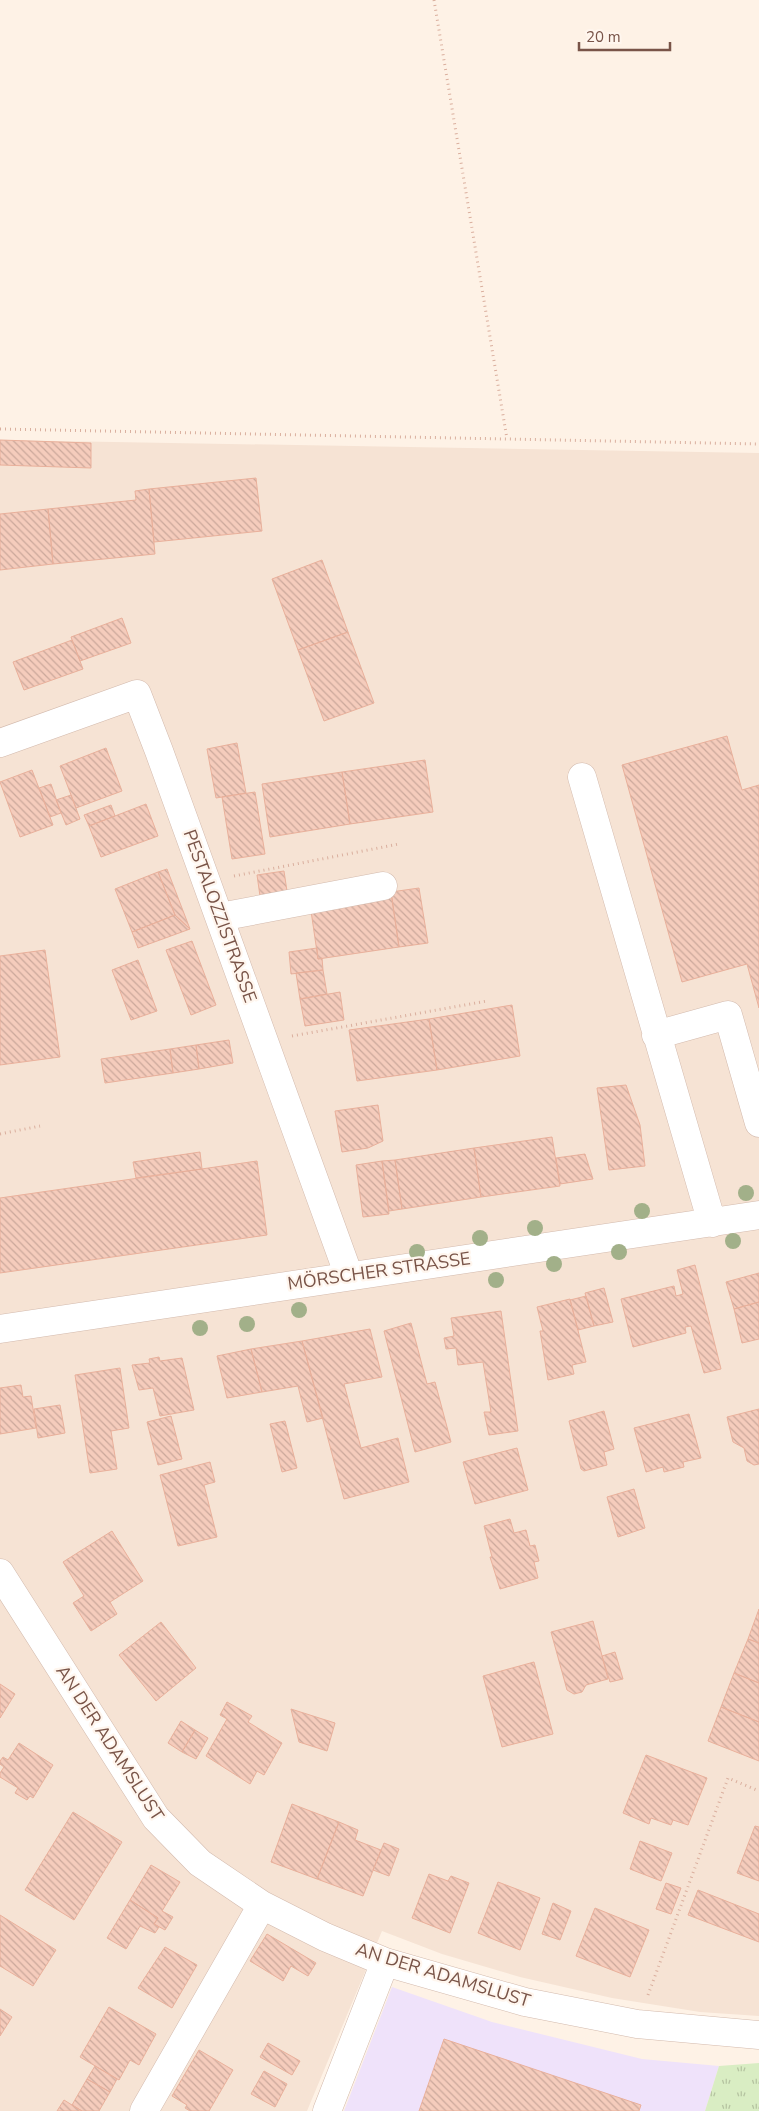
<svg xmlns="http://www.w3.org/2000/svg" width="759" height="2111" font-family="'Nunito Sans',sans-serif">
	<style>
		.residential { fill: #f6e3d4 }
		.education { fill: #efe2fa }
		.grass { fill: url(#grass-tufts) }
		.building { fill: url(#building-back-hatch); stroke: #e9b09b }
		.lines { fill: none; stroke-linecap: round; stroke-linejoin: round }
		.minor-casing { stroke: #d3baad; stroke-width: 29 }
		.path { stroke: #daaf9e; stroke-width: 3; stroke-dasharray: 1 4; stroke-linecap: butt }
		.minor { stroke: #fff; stroke-width: 28 }
		.tree { fill: #a2b089 }
		.labels { text-anchor: middle; dominant-baseline: central; stroke-width: 4.5; stroke-linejoin: round; paint-order: stroke }
		.street-label { font-size: 18px; fill: #795448; stroke: #fff6ee }
	</style>
	<defs>
		<pattern id="grass-tufts" width="24" height="20" patternUnits="userSpaceOnUse" patternTransform="scale(1.25)"><rect width="24" height="20" fill="#d9edc3"/><path d="M3 7l-1-3M5 7V3M7 7l1-3M15 17l-1-3M17 17v-4M19 17l1-3" fill="none" stroke="#b5c3a0"/></pattern>
		<pattern id="building-back-hatch" width="6" height="6" patternUnits="userSpaceOnUse" patternTransform="scale(1.25)"><rect width="6" height="6" fill="#f5ccbc"/><path d="M-1 5l2 2M0 0l6 6M5-1l2 2" fill="none" stroke="#cba89b"/></pattern>
	</defs>
	<rect width="100%" height="100%" fill="#fef2e6"/>
	<!-- residential -->
	<path class="residential" d="M0,440L759,453V2016L700,2012L612,1998L520,1977L442,1954L382,1931L307,2111H0Z"/>
	<!-- education -->
	<path class="education" d="M392,1987L492,2022L642,2059L719,2066L705,2111H344Z"/>
	<!-- grass -->
	<path class="grass" d="M759,2063V2111H705L719,2066Z"/>
	<!-- building -->
	<path class="building" d="M0,440L91,443V468L0,465Z
		M256,478L262,531L154,542L149,489Z
		M149,489L155,554L53,564L48,509L136,500L135,491Z
		M48,509L53,564L0,570V514Z
		M322,560L348,632L298,650L272,579Z
		M122,618L131,643L80,661L71,637Z
		M348,632L374,703L324,721L298,650Z
		M72,640L83,669L24,690L13,662Z
		M727,736L742,790L759,785V1008L747,964L682,982L622,765Z
		M237,743L246,793L216,798L207,749Z
		M106,748L122,791L76,808L60,766Z
		M425,760L433,812L350,824L342,772Z
		M32,770L53,825L20,837L0,782Z
		M342,772L350,824L270,837L262,784Z
		M51,784L61,813L50,817L39,788Z
		M255,792L265,854L232,859L222,797Z
		M71,795L80,819L66,825L56,800Z
		M146,804L158,836L101,857L89,826Z
		M111,805L115,816L89,826L84,815Z
		M167,869L190,929L175,915L158,872Z
		M284,871L288,898L261,903L257,875Z
		M158,872L175,915L132,932L115,889Z
		M419,888L428,943L399,947L391,892Z
		M391,892L399,947L318,959L310,904Z
		M175,915L190,929L138,948L132,932Z
		M192,941L216,1005L191,1015L166,950Z
		M317,948L318,959L322,958L323,970L291,974L289,952Z
		M45,950L60,1057L0,1065V956Z
		M138,960L157,1011L131,1020L112,970Z
		M323,970L327,994L300,999L296,973Z
		M340,992L344,1020L305,1026L300,999Z
		M512,1005L520,1056L437,1070L429,1019Z
		M429,1019L437,1070L357,1081L349,1030Z
		M229,1040L233,1063L199,1069L196,1045Z
		M196,1045L199,1069L173,1073L170,1049Z
		M170,1049L173,1073L105,1083L101,1059Z
		M626,1085L640,1125L645,1166L609,1170L597,1088Z
		M378,1105L383,1141L368,1148L342,1152L335,1111Z
		M552,1137L560,1186L481,1197L474,1148Z
		M474,1148L481,1197L402,1209L395,1160Z
		M200,1152L202,1169L136,1178L133,1162Z
		M585,1154L593,1179L560,1184L556,1158Z
		M395,1160L402,1209L389,1211L382,1161Z
		M257,1161L267,1235L0,1273V1198Z
		M382,1161L389,1214L363,1217L356,1165Z
		M695,1265L721,1369L704,1373L691,1326L685,1327L686,1333L633,1347L621,1299L674,1286L676,1296L683,1294L677,1270Z
		M759,1273V1302L734,1309L726,1282Z
		M604,1288L613,1322L594,1326L585,1293Z
		M586,1296L594,1326L578,1330L570,1300Z
		M570,1299L586,1362L572,1365L574,1374L548,1380L540,1331H543L537,1307Z
		M759,1302V1339L742,1343L734,1309Z
		M501,1311L518,1431L489,1435L484,1412H491L483,1362L458,1365L456,1348L446,1349L444,1338L454,1336L451,1318Z
		M411,1323L427,1384L435,1382L451,1442L415,1452L384,1331Z
		M370,1329L382,1377L344,1384L361,1448L398,1438L409,1482L344,1499L302,1341Z
		M302,1341L323,1418L307,1422L298,1386L262,1392L251,1349Z
		M251,1349L262,1392L227,1398L217,1356Z
		M159,1357L160,1361L182,1358L194,1410L160,1416L153,1388L139,1390L132,1365L150,1363L149,1359Z
		M120,1368L129,1428L111,1431L117,1469L90,1473L75,1375Z
		M21,1385L23,1397L31,1396L36,1428L0,1434V1388Z
		M60,1405L65,1433L38,1438L34,1409Z
		M759,1409V1464L754,1465L747,1461L744,1448L733,1442L727,1417Z
		M604,1411L614,1449L604,1452L607,1465L584,1471L581,1469L569,1421Z
		M689,1414L701,1458L683,1462L684,1467L664,1472L663,1467L646,1472L634,1428Z
		M171,1416L182,1459L158,1465L147,1422Z
		M285,1421L297,1468L282,1472L270,1424Z
		M517,1448L528,1490L475,1504L463,1462Z
		M210,1462L215,1482L204,1485L217,1537L178,1546L160,1475Z
		M634,1489L645,1528L618,1537L607,1497Z
		M510,1519L514,1533L526,1530L530,1546L535,1545L539,1561L534,1562L538,1578L500,1589L490,1557H492L484,1526Z
		M112,1531L143,1581L110,1602L117,1614L91,1631L73,1603L84,1596L63,1562Z
		M759,1609V1643L748,1639Z
		M593,1621L608,1679L586,1685L582,1692L574,1694L567,1690L551,1632Z
		M161,1622L196,1668L156,1701L119,1655Z
		M748,1639L759,1643V1683L734,1673Z
		M615,1652L623,1679L610,1682L602,1656Z
		M534,1662L553,1734L502,1747L483,1676Z
		M734,1673L759,1683V1722L721,1707Z
		M0,1684L15,1694L0,1718Z
		M227,1702L252,1716L248,1722L282,1743L264,1775L257,1771L250,1784L206,1756L227,1719L220,1715Z
		M721,1707L759,1722V1761L708,1741Z
		M291,1709L335,1723L327,1751L299,1742Z
		M181,1721L195,1730L182,1752L168,1743Z
		M195,1730L208,1738L196,1759L182,1752Z
		M19,1743L53,1765L33,1798L30,1796L27,1800L15,1793L18,1788L0,1777V1773L4,1767L0,1764V1761L3,1757L8,1760Z
		M646,1755L707,1778L688,1825L673,1820L671,1825L651,1818L649,1824L623,1813Z
		M292,1804L339,1822L317,1879L271,1862Z
		M73,1812L122,1842L74,1920L25,1890Z
		M339,1822L358,1830L355,1840L381,1850L363,1896L317,1879Z
		M755,1826L759,1827V1881L737,1873Z
		M640,1841L672,1853L661,1881L630,1869Z
		M384,1843L399,1849L389,1876L373,1870Z
		M151,1865L180,1882L162,1911L173,1917L165,1930L154,1924L158,1918L130,1900Z
		M429,1874L448,1881L451,1876L469,1883L450,1933L412,1918Z
		M498,1882L540,1898L520,1950L478,1933Z
		M666,1883L681,1888L671,1914L656,1909Z
		M698,1890L759,1914V1942L688,1915Z
		M130,1900L158,1918L154,1924L159,1927L155,1933L140,1926L126,1949L107,1938Z
		M553,1903L571,1911L560,1940L542,1934Z
		M595,1908L649,1930L630,1977L576,1956Z
		M0,1915L56,1950L33,1986L0,1966Z
		M267,1934L316,1963L308,1976L291,1966L283,1981L250,1961Z
		M165,1947L197,1965L172,2008L138,1988Z
		M109,2007L156,2034L139,2065L130,2060L119,2080L80,2057Z
		M0,2009L12,2017L0,2036Z
		M444,2039L641,2105L639,2111H419Z
		M268,2043L300,2061L292,2075L260,2057Z
		M199,2050L233,2070L209,2111H190L185,2108L187,2105L172,2096Z
		M95,2066L117,2079L110,2092L87,2079Z
		M264,2071L287,2084L275,2107L251,2094Z
		M87,2079L110,2092L99,2111H82L72,2105Z
		M64,2100L72,2105L82,2111H57Z"/>
	<g class="lines">
		<defs>
			<path id="minor" d="M0,743L137,694L159,751L349,1276
				M582,777L712,1223
				M220,917L383,886
				M656,1035L728,1015L759,1123
				M0,1329L759,1215
				M0,1573L156,1818L200,1863L262,1905L325,1937L385,1962L525,2002L637,2024L759,2035
				M144,2111L262,1905
				M327,2111L385,1962"/>
		</defs>
		<!-- minor casing -->
		<use href="#minor" class="minor-casing"/>
		<!-- path -->
		<path class="path" d="M434,0L507,439
			M0,429L759,444
			M234,876L399,844
			M292,1036L487,1001
			M0,1134L40,1126
			M648,1995L728,1778L759,1791"/>
		<!-- minor -->
		<use href="#minor" class="minor"/>
	</g>
	<!-- trees -->
	<g class="tree">
		<circle cx="746" cy="1193" r="8"/>
		<circle cx="642" cy="1211" r="8"/>
		<circle cx="535" cy="1228" r="8"/>
		<circle cx="480" cy="1238" r="8"/>
		<circle cx="733" cy="1241" r="8"/>
		<circle cx="417" cy="1252" r="8"/>
		<circle cx="619" cy="1252" r="8"/>
		<circle cx="554" cy="1264" r="8"/>
		<circle cx="496" cy="1280" r="8"/>
		<circle cx="299" cy="1310" r="8"/>
		<circle cx="247" cy="1324" r="8"/>
		<circle cx="200" cy="1328" r="8"/>
	</g>
	<g class="labels">
		<!-- street labels -->
		<g class="street-label">
			<text transform="translate(220 916) rotate(70)">PESTALOZZISTRASSE</text>
			<text transform="translate(379 1271) rotate(-8)">MÖRSCHER STRASSE</text>
			<text transform="translate(110 1743) rotate(57)">AN DER ADAMSLUST</text>
			<text transform="translate(443 1975) rotate(17)">AN DER ADAMSLUST</text>
		</g>
	</g>
	<!-- scale -->
	<path d="M579 42v8h91v-8" fill="none" stroke="#795448" stroke-width="2.5"/>
	<text x="586" y="42" font-size="15" fill="#795448" stroke="#fff6ee" stroke-width="4" paint-order="stroke">20 m</text>
</svg>
